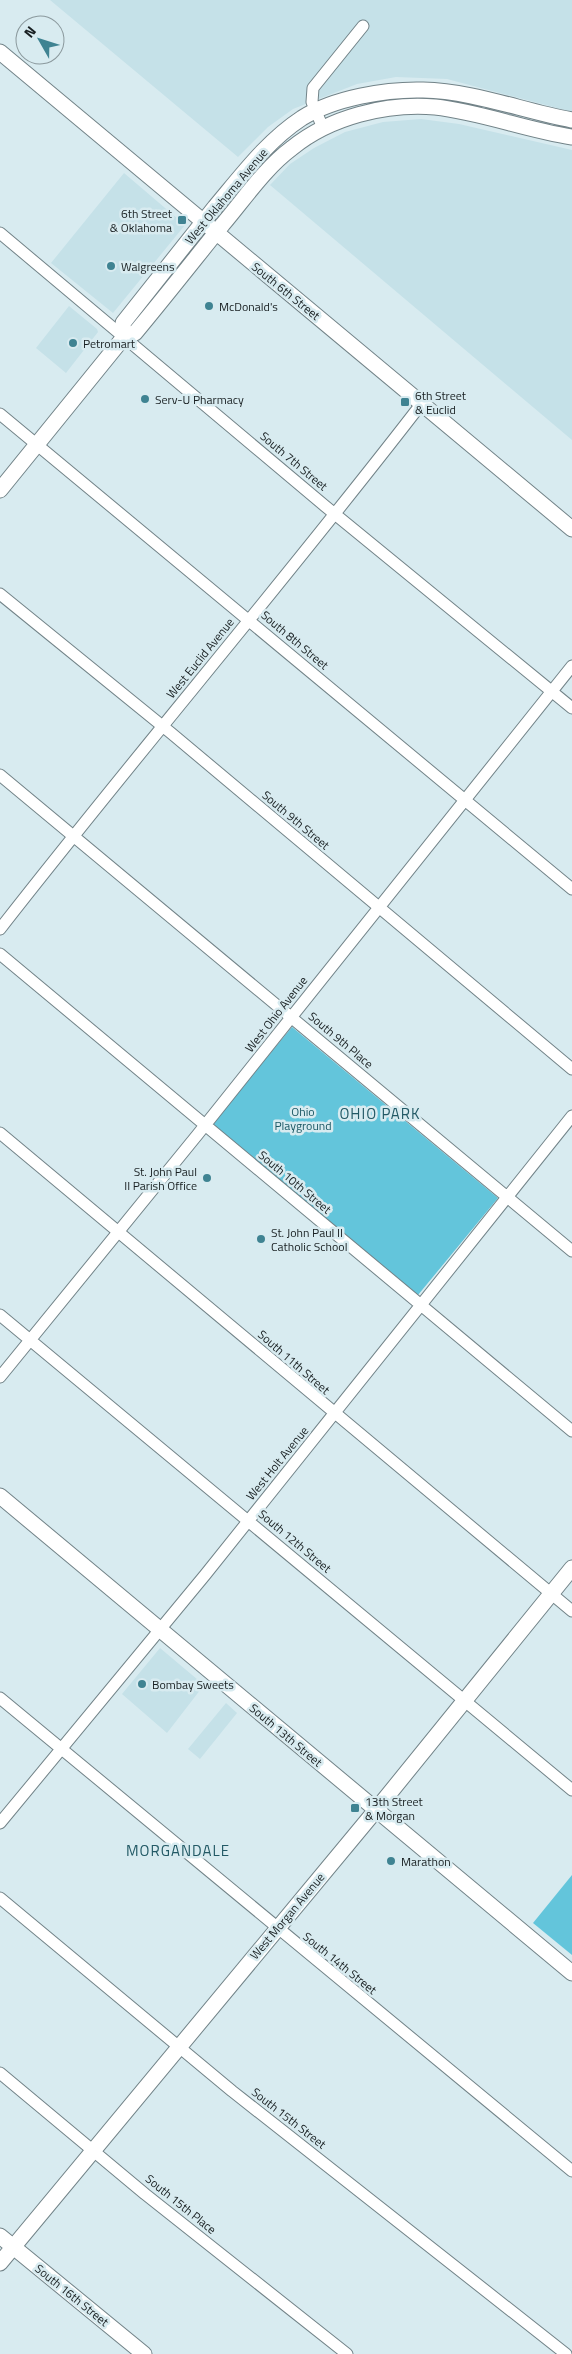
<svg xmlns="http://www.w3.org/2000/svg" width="572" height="2354" font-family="'Titillium Web',sans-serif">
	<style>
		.built { fill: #c5e1e8 }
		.green { fill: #63c5db }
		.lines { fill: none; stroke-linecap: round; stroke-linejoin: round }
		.street-casing { stroke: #728388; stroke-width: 13 }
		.secondary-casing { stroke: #728388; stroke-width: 17 }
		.street { stroke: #fff; stroke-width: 11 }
		.secondary { stroke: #fff; stroke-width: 15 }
		.poi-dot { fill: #3f8392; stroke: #d8ebf0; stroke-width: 2 }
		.labels { text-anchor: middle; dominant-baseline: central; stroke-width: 5; stroke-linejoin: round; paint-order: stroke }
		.street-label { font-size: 12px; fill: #181f21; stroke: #d8ebf0 }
		.poi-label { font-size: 12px; fill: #181f21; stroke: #d8ebf0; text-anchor: start }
		.park-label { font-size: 12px; fill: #1a5763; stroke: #d8ebf0 }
		.quarter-label { font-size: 15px; letter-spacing: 1px; fill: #225965; stroke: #d8ebf0 }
	</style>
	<rect width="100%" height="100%" fill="#d8ebf0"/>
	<!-- built -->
	<path class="built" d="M50,0H572V112L447,79L396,77L357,84L293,109L268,127L238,157Z
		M421,119L459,124L572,150V440L270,185L290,164L314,148L345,132L383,122Z
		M124,173L185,225L113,313L51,263Z
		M69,306L97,329L98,332L66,373L36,348Z
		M160,1648L204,1685L167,1733L122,1694Z
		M226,1703L237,1713L200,1759L188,1749Z"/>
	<!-- green -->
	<path class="green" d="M292,1027L498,1198L418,1295L212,1124Z
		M572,1875V1955L533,1923Z"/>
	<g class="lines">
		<defs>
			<path id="street" d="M323,128L312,102L313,88L363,26
				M0,233L325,506L572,708
				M0,414L572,889
				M0,594L171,733L572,1069
				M0,775L572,1251
				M0,929C138,752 285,581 422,403
				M0,954L572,1431
				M0,1133L572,1611
				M0,1315L572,1790
				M0,1377L198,1134L572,666
				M0,1698L572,2171
				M0,1823L205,1575L572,1116
				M0,1898L232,2091L566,2354
				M0,2073L145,2194L347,2354"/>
			<path id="secondary" d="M0,52L572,529
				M124,337L123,323C153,285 184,246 215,207C242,175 267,141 302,118C334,98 386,89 423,90C473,91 523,111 572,120
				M0,490L124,337L135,333C165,297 194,260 223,224C245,198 265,168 292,148C330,117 386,103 435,107C481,112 526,130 572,137
				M0,1496L572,1973
				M0,2236L144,2354
				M0,2263L376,1810L572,1568"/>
		</defs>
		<!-- street casing -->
		<use href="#street" class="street-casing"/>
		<!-- secondary casing -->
		<use href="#secondary" class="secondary-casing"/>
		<!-- street -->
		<use href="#street" class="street"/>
		<!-- secondary -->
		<use href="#secondary" class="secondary"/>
	</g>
	<!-- markers -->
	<g class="poi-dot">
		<rect x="177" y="215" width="10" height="10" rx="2.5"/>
		<circle cx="111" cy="266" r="5"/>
		<circle cx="209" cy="306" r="5"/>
		<circle cx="73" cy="343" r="5"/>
		<circle cx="145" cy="399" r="5"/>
		<rect x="400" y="397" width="10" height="10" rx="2.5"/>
		<circle cx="207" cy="1178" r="5"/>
		<circle cx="261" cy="1239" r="5"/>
		<circle cx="142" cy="1684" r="5"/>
		<rect x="350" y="1803" width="10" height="10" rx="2.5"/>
		<circle cx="391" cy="1861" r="5"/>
	</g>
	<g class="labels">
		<!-- street labels -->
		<g class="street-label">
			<text transform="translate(226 196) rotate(-50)">West Oklahoma Avenue</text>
			<text transform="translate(286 291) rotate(39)">South 6th Street</text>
			<text transform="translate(294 461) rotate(40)">South 7th Street</text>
			<text transform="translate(295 640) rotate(40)">South 8th Street</text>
			<text transform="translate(200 658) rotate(-51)">West Euclid Avenue</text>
			<text transform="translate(296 820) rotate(40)">South 9th Street</text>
			<text transform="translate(276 1014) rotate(-52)">West Ohio Avenue</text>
			<text transform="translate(341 1040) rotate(40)">South 9th Place</text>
			<text transform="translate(295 1182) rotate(40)">South 10th Street</text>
			<text transform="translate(294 1362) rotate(41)">South 11th Street</text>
			<text transform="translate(277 1463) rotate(-51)">West Holt Avenue</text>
			<text transform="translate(295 1541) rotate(40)">South 12th Street</text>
			<text transform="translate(286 1735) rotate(40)">South 13th Street</text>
			<text transform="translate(287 1916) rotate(-50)">West Morgan Avenue</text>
			<text transform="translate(340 1963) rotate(39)">South 14th Street</text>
			<text transform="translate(289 2118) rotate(38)">South 15th Street</text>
			<text transform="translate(181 2204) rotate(39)">South 15th Place</text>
			<text transform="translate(72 2295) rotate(39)">South 16th Street</text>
		</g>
		<!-- poi labels -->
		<g class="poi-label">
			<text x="172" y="213" text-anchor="end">6th Street<tspan x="172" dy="14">&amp; Oklahoma</tspan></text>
			<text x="121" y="266">Walgreens</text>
			<text x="219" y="306">McDonald's</text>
			<text x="83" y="343">Petromart</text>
			<text x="415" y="395">6th Street<tspan x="415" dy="14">&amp; Euclid</tspan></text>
			<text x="155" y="399">Serv-U Pharmacy</text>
			<text x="197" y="1171" text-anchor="end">St. John Paul<tspan x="197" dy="14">II Parish Office</tspan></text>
			<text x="271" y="1232">St. John Paul II<tspan x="271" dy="14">Catholic School</tspan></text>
			<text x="152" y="1684">Bombay Sweets</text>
			<text x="365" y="1801">13th Street<tspan x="365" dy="14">&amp; Morgan</tspan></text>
			<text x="401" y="1861">Marathon</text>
		</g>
		<!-- park labels -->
		<g class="park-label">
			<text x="303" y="1111">Ohio<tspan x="303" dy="14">Playground</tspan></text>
		</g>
		<!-- quarter labels -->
		<g class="quarter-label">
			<text x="380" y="1113">OHIO PARK</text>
			<text x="178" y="1850">MORGANDALE</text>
		</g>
	</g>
	<!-- north arrow -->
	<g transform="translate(40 40) rotate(309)"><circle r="24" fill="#d8ebf0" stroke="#8b999d"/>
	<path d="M0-4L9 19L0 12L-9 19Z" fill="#3f8392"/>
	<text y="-8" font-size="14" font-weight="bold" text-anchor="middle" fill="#181f21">N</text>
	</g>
</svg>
